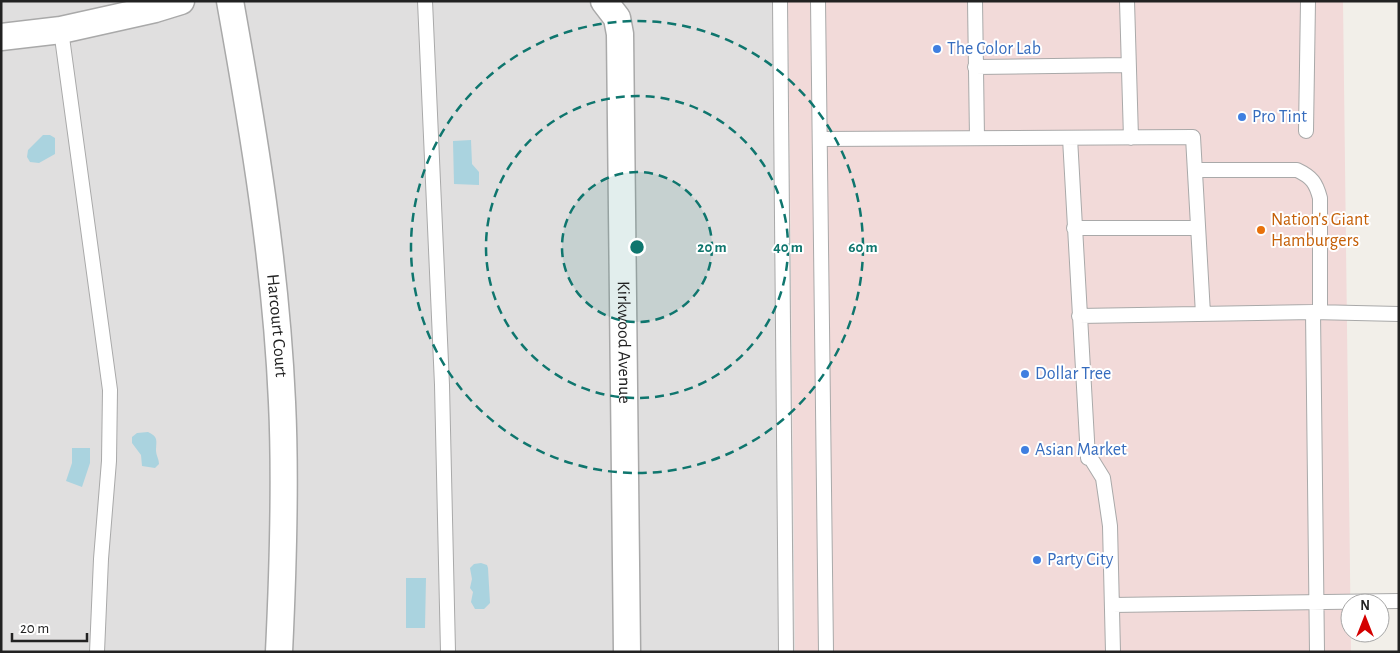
<svg xmlns="http://www.w3.org/2000/svg" width="1400" height="653" font-family="'Alegreya Sans',sans-serif">
	<style>
		.residential { fill: #e0dfdf }
		.commercial { fill: #f2dad9 }
		.water { fill: #aad3df }
		.lines { fill: none; stroke-linecap: round; stroke-linejoin: round }
		.lane-casing { stroke: #a9a9a9; stroke-width: 16 }
		.street-casing { stroke: #a9a9a9; stroke-width: 29 }
		.lane { stroke: #fff; stroke-width: 14 }
		.street { stroke: #fff; stroke-width: 26 }
		.ring { fill: none; stroke: #0f766e; stroke-width: 2.5; stroke-dasharray: 9 6 }
		.shop-dot { fill: #3f7fe0; stroke: #fff; stroke-width: 2 }
		.food-dot { fill: #e8710a; stroke: #fff; stroke-width: 2 }
		.labels { text-anchor: middle; dominant-baseline: central; stroke-width: 4; stroke-linejoin: round; paint-order: stroke }
		.shop-label { font-size: 18px; fill: #366cbe; stroke: #fff; text-anchor: start }
		.food-label { font-size: 18px; fill: #c56008; stroke: #fff; text-anchor: start }
		.street-label { font-size: 18px; fill: #222; stroke: #fff }
		.centre { fill: #0f766e; stroke: #fff; stroke-width: 2.5 }
		.ring-label { font-size: 15px; text-anchor: middle; font-weight: bold; fill: #0f766e; stroke: #fff; stroke-width: 4; stroke-linejoin: round; paint-order: stroke }
	</style>
	<rect width="100%" height="100%" fill="#f2efe9"/>
	<!-- residential -->
	<path class="residential" d="M1,1H788L795,652H1Z"/>
	<!-- commercial -->
	<path class="commercial" d="M788,1H1343L1351,652H795Z"/>
	<!-- water -->
	<path class="water" d="M43,135H50L55,138V154L39,163L30,162L27,157L28,150Z
		M471,140L472,164L479,172V185L454,184L453,141Z
		M148,432C159,437 156,441 156,451C156,455 159,459 159,464L155,468L142,466L141,455L132,443V437L137,433Z
		M72,448H90V463L82,487L66,481L72,463Z
		M481,563L487,565L488,568L490,603L484,609H475L471,602L473,592L470,588L472,579L470,568L474,564Z
		M406,578H426L425,628H406Z"/>
	<g class="lines">
		<defs>
			<path id="lane" d="M425,1L442,385L448,652
				M780,1L786,652
				M818,1L826,652
				M975,1L977,138
				M1127,1L1131,138
				M61,30L110,390L109,461L101,559L97,652
				M975,67L1127,65
				M1306,131L1308,1
				M1070,138L1088,458
				M820,139L1193,137L1203,314
				M1195,170H1297C1312,177 1316,183 1320,198V312
				M1074,228H1198
				M1313,312L1317,652
				M1079,316L1313,312L1399,314
				M1090,457L1103,478L1110,526L1113,652
				M1112,605L1399,601"/>
			<g id="street">
				<path id="s1" d="M230,1C254,134 276,267 282,402C286,485 283,569 279,652"/>
				<path id="s2" d="M604,1L617,18L620,34L627,652"/>
				<path d="M1,37L61,30L155,9L181,1"/>
			</g>
		</defs>
		<!-- lane casing -->
		<use href="#lane" class="lane-casing"/>
		<!-- street casing -->
		<use href="#street" class="street-casing"/>
		<!-- lane -->
		<use href="#lane" class="lane"/>
		<!-- street -->
		<use href="#street" class="street"/>
	</g>
	<!-- distance rings -->
	<circle cx="637" cy="247" r="75" fill="#0f766e" fill-opacity=".12"/>
	<g class="ring">
		<circle cx="637" cy="247" r="75"/>
		<circle cx="637" cy="247" r="151"/>
		<circle cx="637" cy="247" r="226"/>
	</g>
	<!-- markers -->
	<g class="shop-dot">
		<circle cx="937" cy="49" r="5"/>
		<circle cx="1242" cy="117" r="5"/>
		<circle cx="1025" cy="374" r="5"/>
		<circle cx="1025" cy="450" r="5"/>
		<circle cx="1037" cy="560" r="5"/>
	</g>
	<circle class="food-dot" cx="1261" cy="230" r="5"/>
	<g class="labels">
		<!-- shop labels -->
		<g class="shop-label">
			<text x="947" y="49">The Color Lab</text>
			<text x="1252" y="117">Pro Tint</text>
			<text x="1035" y="374">Dollar Tree</text>
			<text x="1035" y="450">Asian Market</text>
			<text x="1047" y="560">Party City</text>
		</g>
		<!-- food labels -->
		<g class="food-label">
			<text x="1271" y="220">Nation's Giant<tspan x="1271" dy="21">Hamburgers</tspan></text>
		</g>
		<!-- street labels -->
		<g class="street-label">
			<text stroke="none"><textPath href="#s1" startOffset="328">Harcourt Court</textPath></text>
			<text stroke="none"><textPath href="#s2" startOffset="346">Kirkwood Avenue</textPath></text>
		</g>
	</g>
	<circle cx="637" cy="247" r="8" class="centre"/>
	<g class="ring-label">
		<text x="712" y="252">20 m</text>
		<text x="788" y="252">40 m</text>
		<text x="863" y="252">60 m</text>
	</g>
	<!-- border -->
	<rect width="1400" height="653" fill="none" stroke="#222222" stroke-width="5"/>
	<!-- north arrow -->
	<g transform="translate(1365 618)"><circle r="24" fill="#ffffff" stroke="#a7a7a7"/>
	<path d="M0-4L9 19L0 12L-9 19Z" fill="#d40000"/>
	<text y="-8" font-size="14" font-weight="bold" text-anchor="middle" fill="#222222">N</text>
	</g>
	<!-- scale -->
	<path d="M12 633v8h75v-8" fill="none" stroke="#222222" stroke-width="2.5"/>
	<text x="20" y="633" font-size="15" fill="#222222" stroke="#ffffff" stroke-width="4" paint-order="stroke">20 m</text>
</svg>
